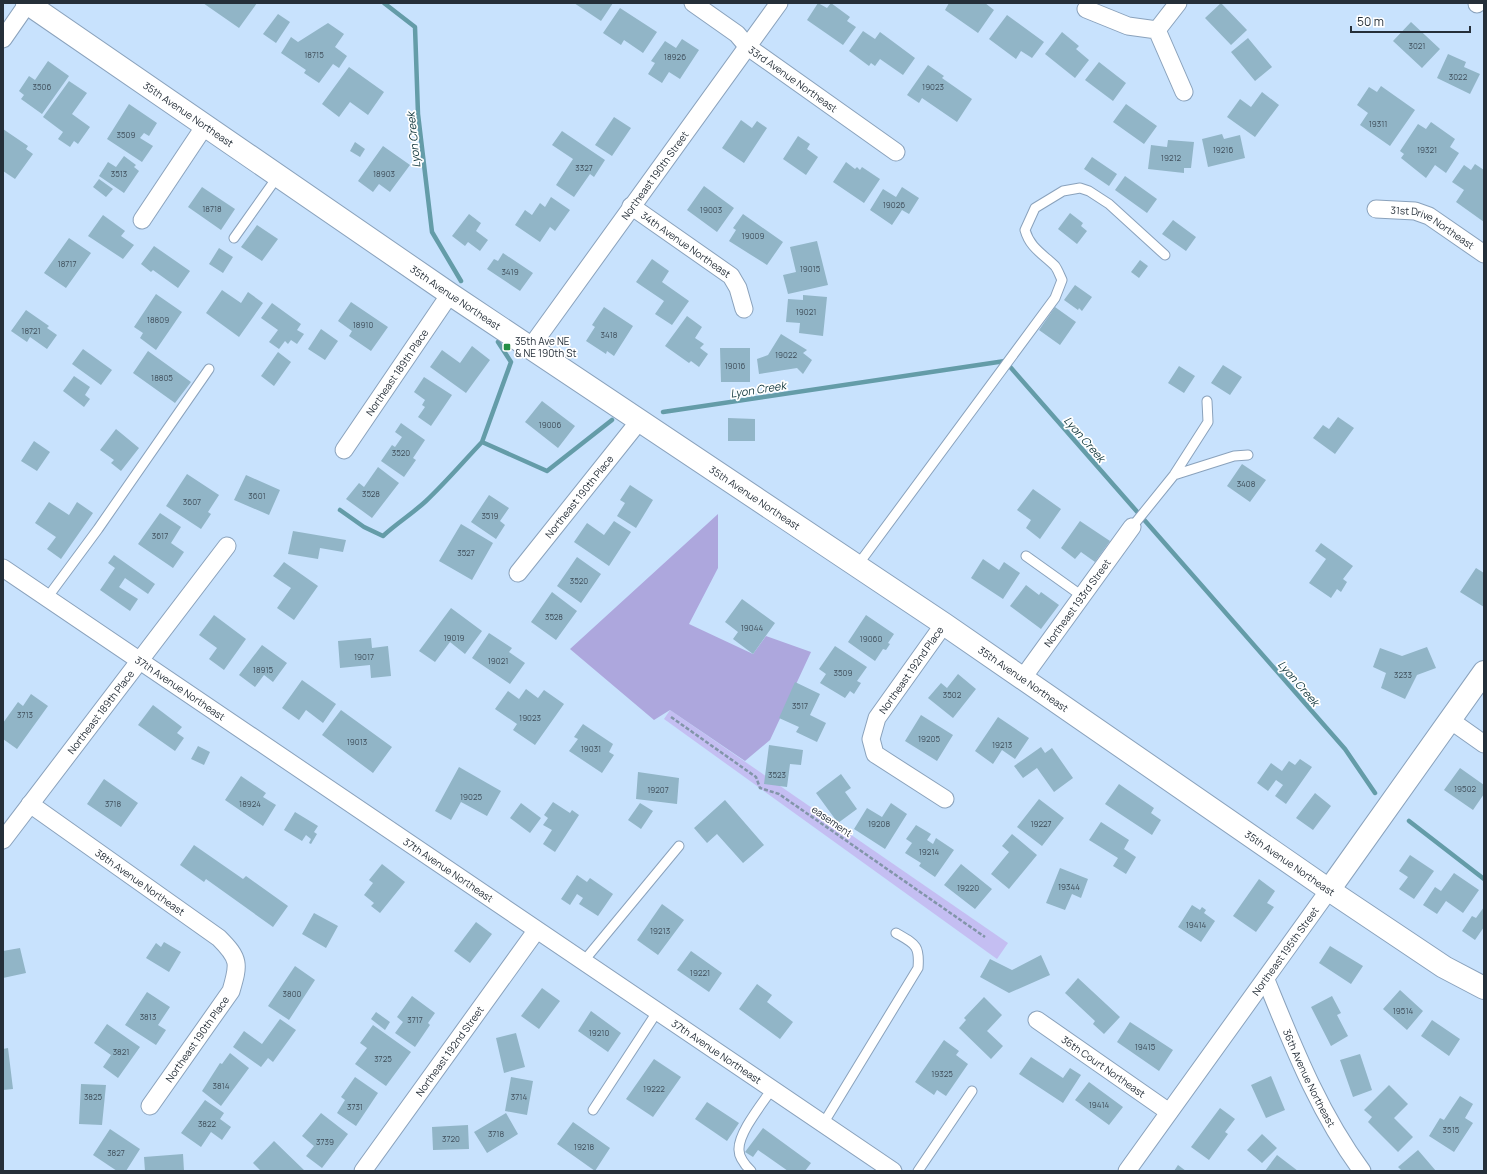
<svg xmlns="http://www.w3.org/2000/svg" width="1487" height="1174" font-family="Manrope,sans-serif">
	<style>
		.green { fill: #c4bef2 }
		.forest { fill: #ada7dd }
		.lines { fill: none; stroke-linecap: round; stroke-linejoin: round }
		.stream { stroke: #649ca8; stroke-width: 4.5 }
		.building { fill: #91b5c7 }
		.lane-casing { stroke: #8aa2bc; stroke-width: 11 }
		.street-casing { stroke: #8aa2bc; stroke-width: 19 }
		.secondary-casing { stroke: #8aa2bc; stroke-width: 24 }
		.path { stroke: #8295a9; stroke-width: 2.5; stroke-dasharray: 4 2; stroke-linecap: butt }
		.lane { stroke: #fff; stroke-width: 9 }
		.street { stroke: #fff; stroke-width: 17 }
		.secondary { stroke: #fff; stroke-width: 22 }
		.poi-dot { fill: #268e45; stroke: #fff; stroke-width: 1.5 }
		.labels { text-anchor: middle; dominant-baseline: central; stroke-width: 3.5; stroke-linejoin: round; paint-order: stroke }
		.number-label { font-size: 8px; fill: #40505c }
		.street-label { font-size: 10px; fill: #252f39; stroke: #fff }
		.poi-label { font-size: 10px; fill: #252f39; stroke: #fff; text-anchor: start }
		.water-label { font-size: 11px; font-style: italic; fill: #0f353b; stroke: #fff }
	</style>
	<rect width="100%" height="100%" fill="#c8e2fd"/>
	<!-- green -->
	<path class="green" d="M670,710L1008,943L997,959L664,719Z"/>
	<!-- forest -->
	<path class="forest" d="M718,514V568L689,624L753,654L766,636L811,652L770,740L745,761L670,710L654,720L570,649Z"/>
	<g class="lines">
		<!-- stream -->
		<path class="stream" d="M384,3L415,27L418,114L432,232L461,281
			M498,342L511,362L482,442L547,471L612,420
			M663,412L1005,361L1345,749L1375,793
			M340,510L364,527L383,536C397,523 412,514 426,501C446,482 463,462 482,442
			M1409,821L1484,879"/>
	</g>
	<!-- building -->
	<path class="building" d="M203,3H257L239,28Z
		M574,3H613L601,21Z
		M818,3L827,8L831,3L850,17L847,21L856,27L843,45L807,20Z
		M949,3H985L994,10L978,33L945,10Z
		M1221,3L1247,30L1231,45L1205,18Z
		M620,8L657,32L643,53L624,40L621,45L603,33Z
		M278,14L290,22L276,43L263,34Z
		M1007,15L1044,42L1032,58L1021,51L1016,59L989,39Z
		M1411,22L1440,49L1422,68L1393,41Z
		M328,23L344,34L335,47L347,56L339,68L333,64L319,83L304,73L306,70L281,53L291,37L298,42Z
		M863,31L875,39L880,32L915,58L903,75L880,59L875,66L871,63L869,66L849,51Z
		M1062,32L1079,46L1076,49L1089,60L1075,78L1045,54Z
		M1248,38L1272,67L1255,81L1231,52Z
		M682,39L699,50L680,79L669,72L662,83L648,74L655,63L651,61L665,41L676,48Z
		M1448,54L1466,62L1464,67L1480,74L1470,94L1437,78Z
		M48,61L69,76L42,114L21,99L24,95L19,91L29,76L35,80Z
		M1099,62L1126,83L1113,101L1085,80Z
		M928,65L944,76L942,78L972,99L957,122L922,98L919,103L907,95Z
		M349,67L384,92L368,115L350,102L339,117L322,104Z
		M69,81L87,93L72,114L90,127L78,144L74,141L70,147L58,139L63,132L43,117Z
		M1381,86L1415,110L1390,146L1360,125L1368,113L1357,105L1369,87L1377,92Z
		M1262,92L1279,105L1255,137L1227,117L1240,99L1251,107Z
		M129,104L157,123L149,136L144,133L140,138L153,146L142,162L107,139Z
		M1126,104L1157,126L1144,144L1113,122Z
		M614,117L631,128L612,156L595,145Z
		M741,120L752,128L757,121L767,128L744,163L722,148Z
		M1431,122L1455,139L1450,147L1459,153L1446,173L1435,165L1426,178L1401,158L1404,154L1400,151L1418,124L1426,129Z
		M3,129L28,146L26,149L33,154L15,179L3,171Z
		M562,131L605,160L594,177L590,174L574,197L556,185L573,159L552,145Z
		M1222,134L1224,139L1240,135L1245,158L1208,167L1202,139Z
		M798,136L810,144L807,149L818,157L806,175L783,159Z
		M1168,140L1194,142L1191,168H1184V173L1148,169L1151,145L1167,147Z
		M355,142L365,149L360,157L350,151Z
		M383,146L410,165L390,192L379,184L373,192L358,181Z
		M124,156L136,165L134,167L139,171L124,193L99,176L108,162L116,167Z
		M1092,157L1117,174L1109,186L1084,169Z
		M846,162L855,169L857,167L860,170L862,167L880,179L864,203L833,182Z
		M1475,164L1484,170V222L1456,202L1464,190L1452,182L1464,165L1471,170Z
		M1125,176L1157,199L1147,213L1115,190Z
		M99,179L113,189L106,197L93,187Z
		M704,186L734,208L717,232L687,210Z
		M202,187L235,209L221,230L188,207Z
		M902,187L919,198L909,214L902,210L892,225L870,210L883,189L896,197Z
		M551,197L570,210L555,231L550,227L540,242L515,225L525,210L532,215L540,203L545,207Z
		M1070,213L1083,223L1081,226L1087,231L1077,244L1058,229Z
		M469,214L481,223L476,231L488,240L480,251L468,242L465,246L452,236Z
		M743,214L783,242L767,265L729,241L736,230L733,228Z
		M103,215L125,231L121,236L134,245L123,259L88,236Z
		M1173,220L1196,237L1186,251L1162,234Z
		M257,225L278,239L262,261L241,247Z
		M69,238L91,253L66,288L44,273Z
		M817,241L828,285L788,294L783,275L796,272L790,247Z
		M154,246L190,271L178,288L153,270L151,272L141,264Z
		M219,248L233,257L223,273L209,264Z
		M503,253L533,273L520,291L487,269L494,259L498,261Z
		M652,259L669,271L662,282L689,301L672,325L655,314L664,301L636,282Z
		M1140,260L1148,266L1139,278L1131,272Z
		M1075,285L1092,297L1082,311L1079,308L1078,310L1064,300Z
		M222,290L241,303L248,292L263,303L239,337L206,313Z
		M156,294L182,312L156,350L140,338L143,333L134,327Z
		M803,295L827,297L823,336L799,333L800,323L786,322L788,299L803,300Z
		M351,302L388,327L371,351L349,336L352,331L338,321Z
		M272,303L301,324L297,330L304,334L297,344L291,340L288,344L285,341L279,349L269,342L278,330L261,318Z
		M604,307L633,326L614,356L607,351L606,354L586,341L595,327L592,325Z
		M1055,307L1076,322L1060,345L1039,330Z
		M26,310L49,326L47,328L57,335L47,349L30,337L27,342L11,331Z
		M687,316L702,327L695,338L704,344L700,348L708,354L699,367L691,361L689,363L665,346Z
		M321,329L338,341L325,360L308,349Z
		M781,334L807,350L803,353L812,360L803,374L797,368L759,374L757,359L768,355Z
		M472,346L490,360L466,393L430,367L442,350L460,363Z
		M720,348H750V382H721Z
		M83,349L112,370L101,385L72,364Z
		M148,351L191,382L175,403L133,373Z
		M278,352L291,362L274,386L261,376Z
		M1223,365L1242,377L1230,395L1211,383Z
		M1179,366L1195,376L1184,393L1168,383Z
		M74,376L90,387L85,395L90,399L84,407L63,391Z
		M424,377L452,395L431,426L418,417L425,407L422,405L425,400L414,392Z
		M542,401L575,426L558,448L525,422Z
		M1338,417L1354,428L1335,454L1313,438L1323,425L1329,429Z
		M728,418L755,419V441H728Z
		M401,423L425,440L413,458L416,460L404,477L381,461L392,445L395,447L402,437L395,432Z
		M116,429L139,448L121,471L111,463L114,460L100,450Z
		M34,441L50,452L37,471L21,461Z
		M1242,464L1266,480L1250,502L1227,486Z
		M378,467L399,483L372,518L346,499L359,483L364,487Z
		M187,474L219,495L208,512L211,514L201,529L166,506Z
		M246,475L280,490L269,515L234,500Z
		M630,485L653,500L636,528L617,516L625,503L620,500Z
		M1033,489L1061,509L1040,539L1026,528L1031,520L1017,510Z
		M489,495L509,508L500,521L505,525L496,539L471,522Z
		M49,502L69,515L77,502L93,513L61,559L47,549L56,537L35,523Z
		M160,513L181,527L171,543L184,552L173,568L138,544Z
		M614,521L631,532L609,566L574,542L587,523L604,535Z
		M1080,521L1110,541L1095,562L1081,552L1075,559L1061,548Z
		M461,524L493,543L472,580L439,561Z
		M293,531L346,540L343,552L320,548L318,559L288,554Z
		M1321,543L1353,566L1343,579L1347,582L1341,592L1337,589L1331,598L1309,583L1326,559L1315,551Z
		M114,555L155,584L148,594L125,578L119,587L138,599L130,611L100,590L115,568L108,563Z
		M577,557L601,574L581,603L557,586Z
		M983,559L999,570L1004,562L1020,573L1003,599L971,578Z
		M284,562L318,586L294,620L277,608L291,588L273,576Z
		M1476,568L1484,573V607L1460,592Z
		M1026,585L1039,595L1041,592L1059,605L1041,629L1010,606Z
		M552,592L577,611L556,640L531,622Z
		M742,599L775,623L753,654L733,639L738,632L725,622Z
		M451,608L482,631L465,654L450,642L435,662L419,651Z
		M214,615L246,639L224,670L209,659L217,648L199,635Z
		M866,615L894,634L888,643L890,644L886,650L883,649L875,661L848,642Z
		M489,633L512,648L509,652L525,663L510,684L472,658Z
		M371,638L372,648L388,646L391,676L371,678L370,665L340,668L338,641Z
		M262,645L287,663L273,682L264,675L255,687L239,675Z
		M835,646L867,667L857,681L861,683L854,694L850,691L845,698L820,683L826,674L819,669Z
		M1427,647L1436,668L1417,675L1405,699L1381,688L1386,673L1373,667L1380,648L1402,656Z
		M958,674L976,689L953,718L928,698L941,683L947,688Z
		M302,680L336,704L323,723L306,710L299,720L282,708Z
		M795,682L820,694L810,715L826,723L817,742L796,732L799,727L779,718Z
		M526,689L538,698L544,690L564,704L535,745L513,730L517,724L495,709L508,691L519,699Z
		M31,694L48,706L17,749L3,739V723L18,702L23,706Z
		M153,705L182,727L177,733L184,738L175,751L138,725Z
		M341,710L392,747L373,773L322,735Z
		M921,715L953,735L937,761L905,741Z
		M998,717L1029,738L1015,759L1002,750L993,764L975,751Z
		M583,724L613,744L609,752L614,755L602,773L569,751L578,739L574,737Z
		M769,745L803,750L801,765L790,764L787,787L764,784Z
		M198,746L210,752L204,765L191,759Z
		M1041,747L1045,753L1052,748L1073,778L1054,792L1037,768L1023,778L1014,766Z
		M1300,759L1312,767L1286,804L1275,796L1283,785L1276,780L1268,791L1257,783L1271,763L1282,771L1289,761L1295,765Z
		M459,767L501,791L487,816L461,802L451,820L435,811Z
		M1460,768L1484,785V794L1473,810L1444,790Z
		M638,772L679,778L677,804L636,799Z
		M841,774L851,788L845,792L857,809L838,823L816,793Z
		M241,776L266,793L263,797L276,805L263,826L225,800Z
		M104,779L138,803L121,827L87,804Z
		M1119,784L1154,808L1151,813L1161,820L1152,835L1105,804Z
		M1315,793L1331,806L1313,830L1296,818Z
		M1039,799L1064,818L1042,846L1017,827Z
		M725,800L764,845L743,863L717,834L707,843L694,828Z
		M553,802L570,813L572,810L579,815L555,852L543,844L552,830L543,825L548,818L544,815Z
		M521,803L541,818L530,833L510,818Z
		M640,803L653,811L641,829L628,820Z
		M891,803L907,814L885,849L854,829L867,808L882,817Z
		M295,812L318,826L314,832L317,834L311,844L309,843L311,839L306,835L302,841L284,830Z
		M1101,822L1129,840L1124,849L1136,857L1126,874L1113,866L1118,858L1089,840Z
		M916,825L931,834L927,840L933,844L936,838L954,850L935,877L919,866L921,863L905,853L912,843L906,839Z
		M1012,834L1037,855L1009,889L991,874L1009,852L1002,846Z
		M194,845L243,879L246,876L288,906L273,927L206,879L204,882L180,865Z
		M1410,855L1434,871L1414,899L1399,889L1408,877L1399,871Z
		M382,864L405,882L380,913L371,906L374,903L364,895L373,883L369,880Z
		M961,864L992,889L975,909L944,885Z
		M1060,868L1088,879L1081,898L1072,894L1065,910L1046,903Z
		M1454,873L1479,890L1463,913L1446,901L1437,914L1423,905L1435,887L1441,891Z
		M577,875L587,882L590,878L613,894L598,916L579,904L583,898L577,894L570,905L561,899Z
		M1259,879L1275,891L1267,903L1274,907L1256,932L1233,916Z
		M662,904L684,920L658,955L637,940Z
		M1192,905L1200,910L1202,907L1206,910L1204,913L1215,921L1201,942L1178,927Z
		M1484,907V927L1475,940L1462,931L1472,916L1476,918Z
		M314,913L338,926L326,948L302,934Z
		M476,922L492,934L470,963L454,951Z
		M164,942L181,952L169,972L146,958L156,943L161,947Z
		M1330,946L1363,966L1351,984L1319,963Z
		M20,948L26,973L3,978V951Z
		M691,951L722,973L709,992L677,970Z
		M1041,955L1050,975L1009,993L980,977L990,959L1012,970Z
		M295,966L315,980L289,1020L268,1006Z
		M1078,978L1120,1017L1104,1034L1093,1024L1095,1021L1065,993Z
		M757,984L772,995L767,1002L793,1022L780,1039L739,1009Z
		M542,988L560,1001L539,1029L521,1016Z
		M1400,990L1423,1011L1407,1030L1383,1009Z
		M147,992L170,1007L158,1025L166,1030L156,1045L125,1025Z
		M412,996L435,1013L428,1023L430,1025L415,1047L395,1033L403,1022L397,1017Z
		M1332,996L1341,1013L1337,1015L1348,1036L1331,1046L1311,1007Z
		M984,997L1002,1015L987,1031L1003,1046L991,1059L959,1028L966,1020L964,1018Z
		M591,1011L621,1033L608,1052L578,1031Z
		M376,1012L390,1022L385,1030L371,1019Z
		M280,1019L296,1030L273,1062L268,1058L261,1067L233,1047L244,1031L262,1044Z
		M1432,1020L1460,1039L1449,1056L1421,1036Z
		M1130,1022L1173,1050L1159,1071L1117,1042Z
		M107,1024L140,1047L118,1078L103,1067L111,1055L94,1043Z
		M373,1025L411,1052L386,1086L355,1064L367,1048L360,1043Z
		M516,1033L525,1067L504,1073L496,1038Z
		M944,1040L959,1051L956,1055L968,1064L946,1096L937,1090L934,1095L915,1082Z
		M8,1048L13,1089L3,1090V1049Z
		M230,1053L249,1068L221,1106L202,1091L220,1063L222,1064Z
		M1360,1054L1372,1090L1353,1097L1340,1060Z
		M1031,1057L1063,1078L1070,1068L1081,1075L1063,1103L1019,1074Z
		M654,1059L681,1077L653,1117L626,1099Z
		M1271,1076L1285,1110L1266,1118L1251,1085Z
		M355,1077L378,1093L356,1126L337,1113L345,1100L341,1097Z
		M511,1077L533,1081L527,1115L505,1111Z
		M1089,1082L1123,1107L1109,1125L1075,1100Z
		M81,1084L106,1085L102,1125L79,1124Z
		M1389,1085L1408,1104L1394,1118L1413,1137L1398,1152L1368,1122L1372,1117L1364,1110Z
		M1460,1096L1473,1104L1465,1118L1473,1123L1454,1152L1429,1136L1440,1118L1444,1120Z
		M205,1100L224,1113L220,1119L231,1127L222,1140L211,1132L201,1147L181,1133Z
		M707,1102L739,1123L727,1141L695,1119Z
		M1220,1108L1235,1119L1225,1132L1228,1134L1209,1160L1191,1147Z
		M321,1113L348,1134L322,1168L306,1156L314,1146L302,1136Z
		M506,1113L518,1134L487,1153L474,1132Z
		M573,1122L610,1148L595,1171L557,1144Z
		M468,1125L469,1149L433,1150L432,1127Z
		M763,1128L811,1163L805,1171H788L758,1150L753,1157L745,1152Z
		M110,1129L140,1149L126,1171H117L93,1155Z
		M1262,1134L1277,1148L1262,1163L1247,1150Z
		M274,1141L305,1171H261L253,1163Z
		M1418,1150L1436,1171H1402L1398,1167Z
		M183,1154L184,1171H145L144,1157Z
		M1277,1155L1298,1171H1265Z
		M1178,1165L1186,1171H1174Z"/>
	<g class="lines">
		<defs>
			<path id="lane" d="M234,238L278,176
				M1174,475L1234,456L1248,455
				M1132,527L1174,475L1208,422L1207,401
				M1026,556L1082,596
				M857,566L1055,298L1062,280C1060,276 1058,270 1055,266C1043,254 1030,248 1025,230L1035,208L1063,191L1080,188L1089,191L1109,204L1165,255
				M47,598L98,529L209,369
				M583,962L679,846
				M593,1110L657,1012
				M823,1124L918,968C920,945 915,944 896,933
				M751,1171C746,1166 739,1158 739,1150C738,1133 762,1104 772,1089
				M918,1171L972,1091"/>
			<g id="street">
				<path id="s1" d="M693,3L737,34L748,47L896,152"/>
				<path d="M1477,4L1478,3"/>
				<path d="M1086,9L1128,26L1157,30L1184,92"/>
				<path d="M1157,30L1178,3"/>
				<path d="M3,39L28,3"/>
				<path id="s2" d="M631,206L731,276L738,288L744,309"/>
				<path id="s3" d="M1376,209L1415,211L1429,216L1484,254"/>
				<path d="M142,220L206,124"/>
				<path id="s4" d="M530,348L779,3"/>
				<path id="s5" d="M344,450L450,294"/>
				<path id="s6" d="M3,568L893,1171"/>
				<path id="s7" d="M518,573L640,420"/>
				<path d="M944,624L877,718L871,739L875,754L945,799"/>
				<path id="s8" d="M1022,679L1132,527"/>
				<path d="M1450,720L1484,744"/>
				<path id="s9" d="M30,804L219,938C240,959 239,964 231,991L150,1106"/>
				<path id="s10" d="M3,840L227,546"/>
				<path id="s11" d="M1266,980C1293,1046 1319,1113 1362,1171"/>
				<path id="s12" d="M1037,1020L1169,1112"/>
				<path id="s13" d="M363,1171L536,931"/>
				<path id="s14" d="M1127,1171L1329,890"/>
			</g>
			<g id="secondary">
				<path id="s15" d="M27,3L450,294L944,624L1329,890L1444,967L1484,988"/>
				<path d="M1329,890L1484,672"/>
			</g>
		</defs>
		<!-- lane casing -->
		<use href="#lane" class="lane-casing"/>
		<!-- street casing -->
		<use href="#street" class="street-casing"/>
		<!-- secondary casing -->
		<use href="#secondary" class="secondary-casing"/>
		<!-- path -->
		<path class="path" d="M671,717L756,777L760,788L779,794L985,937"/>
		<!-- lane -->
		<use href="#lane" class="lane"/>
		<!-- street -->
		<use href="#street" class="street"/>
		<!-- secondary -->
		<use href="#secondary" class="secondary"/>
	</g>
	<!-- markers -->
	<rect class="poi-dot" x="503" y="343" width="8" height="8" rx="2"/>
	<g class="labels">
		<!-- number labels -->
		<g class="number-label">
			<text x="1417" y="45">3021</text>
			<text x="314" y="54">18715</text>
			<text x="675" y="56">18926</text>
			<text x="1458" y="76">3022</text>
			<text x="42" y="86">3506</text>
			<text x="933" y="86">19023</text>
			<text x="1378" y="123">19311</text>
			<text x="126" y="134">3509</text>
			<text x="1223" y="149">19216</text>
			<text x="1427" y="149">19321</text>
			<text x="1171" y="157">19212</text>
			<text x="584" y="167">3327</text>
			<text x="119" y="173">3513</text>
			<text x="384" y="173">18903</text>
			<text x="894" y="204">19026</text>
			<text x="212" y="208">18718</text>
			<text x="711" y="209">19003</text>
			<text x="753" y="235">19009</text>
			<text x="67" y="263">18717</text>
			<text x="810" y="268">19015</text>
			<text x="510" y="271">3419</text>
			<text x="806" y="311">19021</text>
			<text x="158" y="319">18809</text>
			<text x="363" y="324">18910</text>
			<text x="31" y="330">18721</text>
			<text x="609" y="334">3418</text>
			<text x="786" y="354">19022</text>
			<text x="735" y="365">19016</text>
			<text x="162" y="377">18805</text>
			<text x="550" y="424">19006</text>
			<text x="401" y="452">3520</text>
			<text x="1246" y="483">3408</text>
			<text x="371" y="493">3528</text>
			<text x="257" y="495">3601</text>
			<text x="192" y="501">3607</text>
			<text x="490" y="515">3519</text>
			<text x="160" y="535">3617</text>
			<text x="466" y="552">3527</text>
			<text x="579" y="580">3520</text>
			<text x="554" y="616">3528</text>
			<text x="752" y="627">19044</text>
			<text x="454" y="637">19019</text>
			<text x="871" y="638">19060</text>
			<text x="364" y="656">19017</text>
			<text x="498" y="660">19021</text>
			<text x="263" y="669">18915</text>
			<text x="843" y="672">3509</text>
			<text x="1403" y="674">3233</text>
			<text x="952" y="694">3502</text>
			<text x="800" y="705">3517</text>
			<text x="25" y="714">3713</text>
			<text x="530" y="717">19023</text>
			<text x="929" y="738">19205</text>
			<text x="357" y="741">19013</text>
			<text x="1002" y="744">19213</text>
			<text x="591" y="748">19031</text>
			<text x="777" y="774">3523</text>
			<text x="1465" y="788">19502</text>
			<text x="658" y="789">19207</text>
			<text x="471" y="796">19025</text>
			<text x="113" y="803">3718</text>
			<text x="250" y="803">18924</text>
			<text x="879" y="823">19208</text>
			<text x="1041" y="823">19227</text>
			<text x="929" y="851">19214</text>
			<text x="1069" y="886">19344</text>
			<text x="968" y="887">19220</text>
			<text x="1196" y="924">19414</text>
			<text x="660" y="930">19213</text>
			<text x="700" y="972">19221</text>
			<text x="292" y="993">3800</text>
			<text x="1403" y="1010">19514</text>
			<text x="148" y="1016">3813</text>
			<text x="415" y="1019">3717</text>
			<text x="599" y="1032">19210</text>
			<text x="1145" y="1046">19415</text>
			<text x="121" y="1051">3821</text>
			<text x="383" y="1058">3725</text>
			<text x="942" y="1073">19325</text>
			<text x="221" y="1085">3814</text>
			<text x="654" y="1088">19222</text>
			<text x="93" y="1096">3825</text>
			<text x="519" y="1096">3714</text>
			<text x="1099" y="1104">19414</text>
			<text x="355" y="1106">3731</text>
			<text x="207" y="1123">3822</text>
			<text x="1451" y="1129">3515</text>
			<text x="496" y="1133">3718</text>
			<text x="451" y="1138">3720</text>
			<text x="325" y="1141">3739</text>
			<text x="584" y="1146">19218</text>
			<text x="116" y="1152">3827</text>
		</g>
		<!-- street labels -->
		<g class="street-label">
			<text stroke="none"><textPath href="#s1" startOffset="126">33rd Avenue Northeast</textPath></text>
			<text stroke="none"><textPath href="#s15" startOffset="196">35th Avenue Northeast</textPath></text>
			<text stroke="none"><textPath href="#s4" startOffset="213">Northeast 190th Street</textPath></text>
			<text stroke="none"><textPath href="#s3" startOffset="61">31st Drive Northeast</textPath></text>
			<text stroke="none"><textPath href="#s2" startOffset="67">34th Avenue Northeast</textPath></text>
			<text stroke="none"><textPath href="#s15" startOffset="520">35th Avenue Northeast</textPath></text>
			<text stroke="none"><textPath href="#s5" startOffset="94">Northeast 189th Place</textPath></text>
			<text stroke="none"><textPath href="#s7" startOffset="98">Northeast 190th Place</textPath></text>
			<text stroke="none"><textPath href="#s15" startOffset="880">35th Avenue Northeast</textPath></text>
			<text stroke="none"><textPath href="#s8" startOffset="94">Northeast 193rd Street</textPath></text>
			<text transform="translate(911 670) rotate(-55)">Northeast 192nd Place</text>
			<text stroke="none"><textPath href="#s15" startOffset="1204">35th Avenue Northeast</textPath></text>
			<text stroke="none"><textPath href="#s6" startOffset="214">37th Avenue Northeast</textPath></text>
			<text stroke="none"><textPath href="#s10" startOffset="161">Northeast 189th Place</textPath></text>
			<text transform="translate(832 821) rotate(35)">easement</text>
			<text stroke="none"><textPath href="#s15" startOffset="1528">35th Avenue Northeast</textPath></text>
			<text stroke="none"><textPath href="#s6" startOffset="538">37th Avenue Northeast</textPath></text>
			<text stroke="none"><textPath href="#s9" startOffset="135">38th Avenue Northeast</textPath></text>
			<text stroke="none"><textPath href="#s14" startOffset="271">Northeast 195th Street</textPath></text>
			<text transform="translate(197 1039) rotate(-55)">Northeast 190th Place</text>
			<text stroke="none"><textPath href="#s13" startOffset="148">Northeast 192nd Street</textPath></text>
			<text stroke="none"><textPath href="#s6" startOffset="862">37th Avenue Northeast</textPath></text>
			<text stroke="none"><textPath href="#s12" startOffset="81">36th Court Northeast</textPath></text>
			<text stroke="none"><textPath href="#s11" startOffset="107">36th Avenue Northeast</textPath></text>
		</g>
		<!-- poi labels -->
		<g class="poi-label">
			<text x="515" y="341">35th Ave NE<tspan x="515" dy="12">&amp; NE 190th St</tspan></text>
		</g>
		<!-- water labels -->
		<g class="water-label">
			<text transform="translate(413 140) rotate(-96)">Lyon Creek</text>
			<text transform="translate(758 389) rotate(-9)">Lyon Creek</text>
			<text transform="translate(1085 439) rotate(49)">Lyon Creek</text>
			<text transform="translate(1299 683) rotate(49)">Lyon Creek</text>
		</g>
	</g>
	<!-- border -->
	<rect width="1487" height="1174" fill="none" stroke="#252f39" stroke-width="8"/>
	<!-- scale -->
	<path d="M1351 26v6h119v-6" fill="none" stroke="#252f39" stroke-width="2"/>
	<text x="1357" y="26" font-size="12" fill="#252f39" stroke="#ffffff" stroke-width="3" paint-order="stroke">50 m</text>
</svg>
